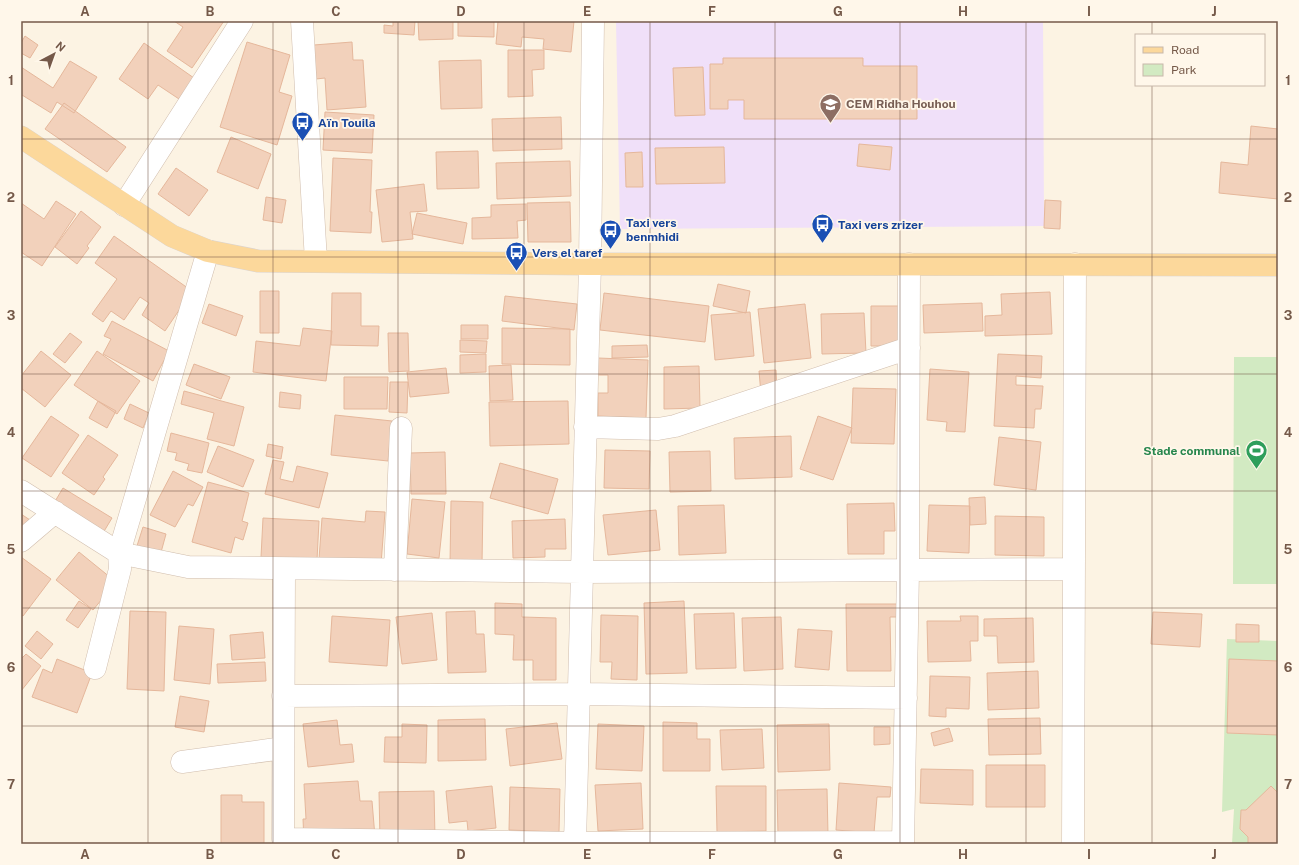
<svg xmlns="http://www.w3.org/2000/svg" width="1299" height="865" font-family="'Public Sans',sans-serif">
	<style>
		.education { fill: #f0e0f9 }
		.green { fill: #d2eac2 }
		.building { fill: #f2d1bb; stroke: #e5b79b }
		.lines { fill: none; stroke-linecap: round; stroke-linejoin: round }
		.street-casing { stroke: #d0bdad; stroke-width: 23 }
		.primary-casing { stroke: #dbd4d0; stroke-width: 23 }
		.street { stroke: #fff; stroke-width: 22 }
		.primary { stroke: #fcd89b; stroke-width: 22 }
		.grid { fill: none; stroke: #755949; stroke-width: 1; stroke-opacity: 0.55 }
		.labels { text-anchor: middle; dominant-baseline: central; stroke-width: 3.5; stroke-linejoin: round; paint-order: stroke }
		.education-label { font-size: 12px; font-weight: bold; fill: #785e54; stroke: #fff7ea; text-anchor: start }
		.transit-label { font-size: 12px; font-weight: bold; fill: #164399; stroke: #fff7ea; text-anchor: start }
		.leisure-label { font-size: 12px; font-weight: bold; fill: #27864d; stroke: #fff7ea; text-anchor: end }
		.neatline { fill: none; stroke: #755949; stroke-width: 1.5 }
		.grid-label { font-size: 13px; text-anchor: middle; font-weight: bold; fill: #755949 }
	</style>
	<rect width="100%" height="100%" fill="#fcf3e3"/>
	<!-- education -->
	<path class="education" d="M616,21H1043L1044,226L620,229Z"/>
	<!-- green -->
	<path class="green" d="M1234,357H1278V584H1233Z
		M1227,639L1278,641V844H1232L1234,809L1222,812Z"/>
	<!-- building -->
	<path class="building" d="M174,21H224L192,68L167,51L183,27Z
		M393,21H415L414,35L384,33V25L393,26Z
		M418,21H453V39L419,40Z
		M458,21H494V37L458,36Z
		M498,21H574L571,52L543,49L544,39L522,37L521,47L496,44Z
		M25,36L38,45L30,58L21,53V43Z
		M247,42L290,55L279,92L292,96L277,145L220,127Z
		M352,42L353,60H363L366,107L327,110L325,78L316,79L314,45Z
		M144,43L194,78L179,99L158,85L148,99L119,79Z
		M508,50H544V69L532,70L533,96L508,97Z
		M723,58H863V66H917V119H744V100H728V109H710V64H723Z
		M481,60L482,108L441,109L439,61Z
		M70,61L97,77L74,113L57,102L51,113L22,95L21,96V67L53,88Z
		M703,67L705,115L675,116L673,68Z
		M64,103L126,147L107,172L45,129Z
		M325,112L374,115L372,153L323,150Z
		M561,117L562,149L493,151L492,119Z
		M1251,126L1278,129V199L1219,193L1221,162L1248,165Z
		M231,137L271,154L258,189L217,172Z
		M859,144L892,147L890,170L857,166Z
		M724,147L725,183L656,184L655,148Z
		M478,151L479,188L437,189L436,152Z
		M642,152L643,187H626L625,153Z
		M333,158L372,160L370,212H372L371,233L330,231Z
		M570,161L571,196L497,199L496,163Z
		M176,168L208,190L189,216L158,194Z
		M424,184L427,211L410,212L413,239L382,242L376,190Z
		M266,197L286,200L282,223L263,220Z
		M1045,200L1061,201L1060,229L1044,228Z
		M56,201L76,214L42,266L21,252V203L44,219Z
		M570,202L571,242H528L527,203Z
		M526,204V220L517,221L518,238L472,239V218L491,217V205Z
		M81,211L101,227L87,246L89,248L77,264L55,247Z
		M417,213L467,223L463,244L412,234Z
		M114,236L192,291L165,331L142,315L149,303L140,297L124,320L111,311L103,322L92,314L117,279L95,263Z
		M718,284L750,291L746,313L713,306Z
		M260,291H279V333H260Z
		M1050,292L1052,334L985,336V316L1002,315L1001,294Z
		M332,293H361V326H379L378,346L331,345Z
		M604,293L709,306L705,342L600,330Z
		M505,296L577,304L574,330L502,321Z
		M982,303L983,331L924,333L923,305Z
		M209,304L243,316L236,336L202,323Z
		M805,304L811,358L764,363L758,309Z
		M871,306H901V346H871Z
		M750,312L754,356L715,360L711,315Z
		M864,313L866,353L822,354L821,314Z
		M112,321L169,351L153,381L103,354L111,339L104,336Z
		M461,325H488V339H461Z
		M303,328L332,331L326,381L253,372L256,341L300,346Z
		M502,328L570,329V365L502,364Z
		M70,333L82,342L65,363L53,354Z
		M388,333H408L409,371L389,372Z
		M460,340L487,341L486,353L460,352Z
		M647,345L648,357L612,358V346Z
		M41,351L71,375L45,407L21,388V376Z
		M97,351L140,381L117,414L74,385Z
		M486,354V372L460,373V355Z
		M998,354L1042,356L1041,378L1016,376V385L1043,386L1041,409H1035L1034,428L994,426Z
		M598,358L648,360L646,418L598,416V393H608V375H597Z
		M194,364L230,377L221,399L186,385Z
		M511,365L513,400L490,401L489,366Z
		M699,366L700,408L664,409V367Z
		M446,368L449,393L410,397L407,372Z
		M930,369L969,372L965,432L946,431L947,422L927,420Z
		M776,370L777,394H761L759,371Z
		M344,377H388L387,409H344Z
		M390,382H408L407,413L389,412Z
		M853,388L896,389L894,444L851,443Z
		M184,391L244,407L234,446L207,439L214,413L181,404Z
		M280,392L301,395L300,409L279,407Z
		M98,401L116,411L107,428L89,418Z
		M568,401L569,444L490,446L489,402Z
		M130,404L149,413L143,428L124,419Z
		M335,415L392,421L388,461L331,455Z
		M51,416L79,435L51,477L22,458Z
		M818,416L852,428L833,480L800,469Z
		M171,433L209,443L202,473L187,470L189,464L175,460L177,453L167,451Z
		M88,435L118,455L103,477L105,479L94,495L62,473Z
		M791,436L792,477L735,479L734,438Z
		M999,437L1041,442L1036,490L994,485Z
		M268,444L283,447L281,459L266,456Z
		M218,446L254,460L243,487L207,472Z
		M605,450L650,451L649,489L604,488Z
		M710,451L711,491L670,492L669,452Z
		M445,452L446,494H411L410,453Z
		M273,460L284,462L280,479L293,482L297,466L328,473L319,508L265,494Z
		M500,463L558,479L548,514L490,498Z
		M173,471L203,487L193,506L188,504L175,527L150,515Z
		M208,482L249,493L242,521L248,523L243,540L235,537L231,553L192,542Z
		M63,488L112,518L103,533L54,503Z
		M985,497L986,524L970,525L969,498Z
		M412,499L445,502L439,558L407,554Z
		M451,501L483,502L482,564H450Z
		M894,503L895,531H884V554H848L847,504Z
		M724,505L726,553L679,555L678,506Z
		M929,505L970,506L969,553L927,551Z
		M656,510L660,550L608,555L603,515Z
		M366,511L385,512L381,564L319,559L322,518L365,522Z
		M21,514L30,520L21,533Z
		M995,516L1044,517V556L995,555Z
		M263,518L319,521L317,560L261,557Z
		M565,519L566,549H545V557L513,558L512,521Z
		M143,527L166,534L160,556L136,549Z
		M79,552L116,582L93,610L56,580Z
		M21,557L51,579L23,616L21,615Z
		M79,601L91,609L78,628L66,620Z
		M684,601L687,673L646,674L644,603Z
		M495,603L522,604V617L556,618V680H533V660H513L514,635L495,634Z
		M846,604H897V617H890L891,671H847Z
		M130,611L166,612L164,691L127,689Z
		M475,611L476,634H484L486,672L448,673L446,612Z
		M1153,612L1202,614L1200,647L1151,644Z
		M432,613L437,660L402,664L396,617Z
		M734,613L736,668L696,669L694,614Z
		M601,615L638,616L637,680L611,679L612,662H600Z
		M332,616L390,620L387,666L329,662Z
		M960,616H978V641H970L971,661L928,662L927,621H961Z
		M781,617L783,669L744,671L742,618Z
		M1033,618L1034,662L998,663L997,636H984V619Z
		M1236,624L1259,625V642H1236Z
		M179,626L214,629L210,684L174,680Z
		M798,629L832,631L829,670L795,667Z
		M37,631L53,644L41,659L25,646Z
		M263,632L265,658L232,660L230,635Z
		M26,654L41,666L21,691V659Z
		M57,659L92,673L77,713L32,697L43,669L52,673Z
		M1229,659L1278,661V735L1227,733Z
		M265,662L266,681L218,683L217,664Z
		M1038,671L1039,708L988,710L987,673Z
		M930,676L970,677L969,709L946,708V717L929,716Z
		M180,696L209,701L204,732L175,727Z
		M1040,718L1041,754L989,755L988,719Z
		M485,719L486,760L438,761V720Z
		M337,720L340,745L352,744L354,762L308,767L303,724Z
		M663,722L697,723V739H710V771H663Z
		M557,723L562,759L510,766L506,729Z
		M402,724L427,725L426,763L384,762L385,737H402Z
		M598,724L644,726L642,771L596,769Z
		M829,724L830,770L778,772L777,725Z
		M874,727H890V744L874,745Z
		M949,728L953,741L934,746L931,733Z
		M762,729L764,768L722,770L720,730Z
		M986,765H1045V807H986Z
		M921,769L973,770V805L920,803Z
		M358,781L360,801H372L375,837L304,841L303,819H306L304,784Z
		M641,783L643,829L598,831L595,785Z
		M839,783L891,787L890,797H877L874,833L836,830Z
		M492,786L496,828L468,831L467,821L449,823L446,791Z
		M716,786H766V831L717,832Z
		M1271,786L1278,793V844H1248V837L1240,829L1241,810H1246Z
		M510,787L560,789L559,832L509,830Z
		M827,789L828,835H778L777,790Z
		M434,791L435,838L380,840L379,792Z
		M221,795H242V802H264V844H221Z"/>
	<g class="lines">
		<defs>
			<path id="street" d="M302,21L316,261
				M124,205L242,21
				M585,427L658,429L675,426L909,348
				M21,491L119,553L188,567L582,572L1074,569
				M21,541L55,512
				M284,569L283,839L575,843L903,842
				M395,570L401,428
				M95,668L120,569L119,553L208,251
				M283,696L579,694L906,698
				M182,762L283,748
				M575,843L590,264L593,21
				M903,844L908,570L909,264
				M1073,844L1075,264"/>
			<path id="primary" d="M21,137L172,236L208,251L258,261L590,264L1278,265"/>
		</defs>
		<!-- street casing -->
		<use href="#street" class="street-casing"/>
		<!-- primary casing -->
		<use href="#primary" class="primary-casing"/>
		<!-- street -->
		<use href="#street" class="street"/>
		<!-- primary -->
		<use href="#primary" class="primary"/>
	</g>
	<!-- grid -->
	<path class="grid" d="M148,21V844M273,21V844M398,21V844M524,21V844M650,21V844M775,21V844M900,21V844M1026,21V844M1152,21V35M1152,85V844M21,139H1278M21,257H1278M21,374H1278M21,491H1278M21,608H1278M21,726H1278"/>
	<!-- icons -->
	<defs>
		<symbol id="school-pin" viewBox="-11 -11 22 30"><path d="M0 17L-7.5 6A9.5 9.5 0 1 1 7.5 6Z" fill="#8d6e63" stroke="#fff7ea"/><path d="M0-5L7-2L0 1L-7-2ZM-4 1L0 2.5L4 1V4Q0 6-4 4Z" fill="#fff"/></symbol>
		<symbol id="bus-pin" viewBox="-11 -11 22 30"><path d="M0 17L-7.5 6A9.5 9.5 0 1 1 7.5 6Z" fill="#1a4fb4" stroke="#fff7ea"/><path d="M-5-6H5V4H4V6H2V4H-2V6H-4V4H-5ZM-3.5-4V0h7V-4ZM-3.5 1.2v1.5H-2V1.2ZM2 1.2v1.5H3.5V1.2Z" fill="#fff"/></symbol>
		<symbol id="stadium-pin" viewBox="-11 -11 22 30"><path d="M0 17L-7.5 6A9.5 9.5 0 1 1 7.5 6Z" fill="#2e9e5b" stroke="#fff7ea"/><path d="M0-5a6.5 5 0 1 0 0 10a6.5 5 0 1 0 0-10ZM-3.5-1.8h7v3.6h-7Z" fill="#fff"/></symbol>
	</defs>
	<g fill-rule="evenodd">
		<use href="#school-pin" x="818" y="92" width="25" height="34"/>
		<use href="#bus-pin" x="290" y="110" width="25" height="34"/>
		<use href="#bus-pin" x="810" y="212" width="25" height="34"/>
		<use href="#bus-pin" x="598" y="218" width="25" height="34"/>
		<use href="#bus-pin" x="504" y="240" width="25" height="34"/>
		<use href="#stadium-pin" x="1244" y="438" width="25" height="34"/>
	</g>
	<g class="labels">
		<!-- education labels -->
		<g class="education-label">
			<text x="846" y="104">CEM Ridha Houhou</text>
		</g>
		<!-- transit labels -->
		<g class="transit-label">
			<text x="318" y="123">Aïn Touila</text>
			<text x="626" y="223">Taxi vers<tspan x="626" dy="14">benmhidi</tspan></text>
			<text x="838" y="225">Taxi vers zrizer</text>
			<text x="532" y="253">Vers el taref</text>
		</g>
		<!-- leisure labels -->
		<g class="leisure-label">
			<text x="1240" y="451">Stade communal</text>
		</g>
	</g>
	<!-- border -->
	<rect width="1299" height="865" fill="none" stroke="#fff7ea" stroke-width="44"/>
	<!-- legend -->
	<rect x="1135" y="34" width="130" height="52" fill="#fff7ea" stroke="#c8b8aa"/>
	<rect x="1143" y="47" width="20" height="6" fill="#fcd89b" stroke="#c8b8aa"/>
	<text x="1171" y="54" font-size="12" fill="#755949">Road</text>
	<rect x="1143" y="64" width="20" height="12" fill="#d2eac2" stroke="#c8b8aa"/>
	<text x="1171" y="74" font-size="12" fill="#755949">Park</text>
	<!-- north arrow -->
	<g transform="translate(54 54) rotate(41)" stroke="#fff7ea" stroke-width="3" paint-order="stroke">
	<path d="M0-3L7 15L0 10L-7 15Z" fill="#755949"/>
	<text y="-6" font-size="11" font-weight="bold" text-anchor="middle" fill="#755949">N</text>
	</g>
	<rect x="22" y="22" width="1255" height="821" class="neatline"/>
	<g class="grid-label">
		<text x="85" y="16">A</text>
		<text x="210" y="16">B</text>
		<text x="336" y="16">C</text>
		<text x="461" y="16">D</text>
		<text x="587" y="16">E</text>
		<text x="712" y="16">F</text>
		<text x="838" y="16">G</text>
		<text x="963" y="16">H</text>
		<text x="1089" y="16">I</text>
		<text x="1214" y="16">J</text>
		<text x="11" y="85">1</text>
		<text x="1288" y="85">1</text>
		<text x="11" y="202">2</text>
		<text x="1288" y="202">2</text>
		<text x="11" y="320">3</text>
		<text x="1288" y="320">3</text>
		<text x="11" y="437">4</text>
		<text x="1288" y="437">4</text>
		<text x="11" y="554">5</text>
		<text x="1288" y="554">5</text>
		<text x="11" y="672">6</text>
		<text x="1288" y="672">6</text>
		<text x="11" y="789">7</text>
		<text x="1288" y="789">7</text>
		<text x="85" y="859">A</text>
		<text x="210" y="859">B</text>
		<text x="336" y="859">C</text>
		<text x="461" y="859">D</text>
		<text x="587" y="859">E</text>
		<text x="712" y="859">F</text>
		<text x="838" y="859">G</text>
		<text x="963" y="859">H</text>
		<text x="1089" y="859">I</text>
		<text x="1214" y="859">J</text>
	</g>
</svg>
